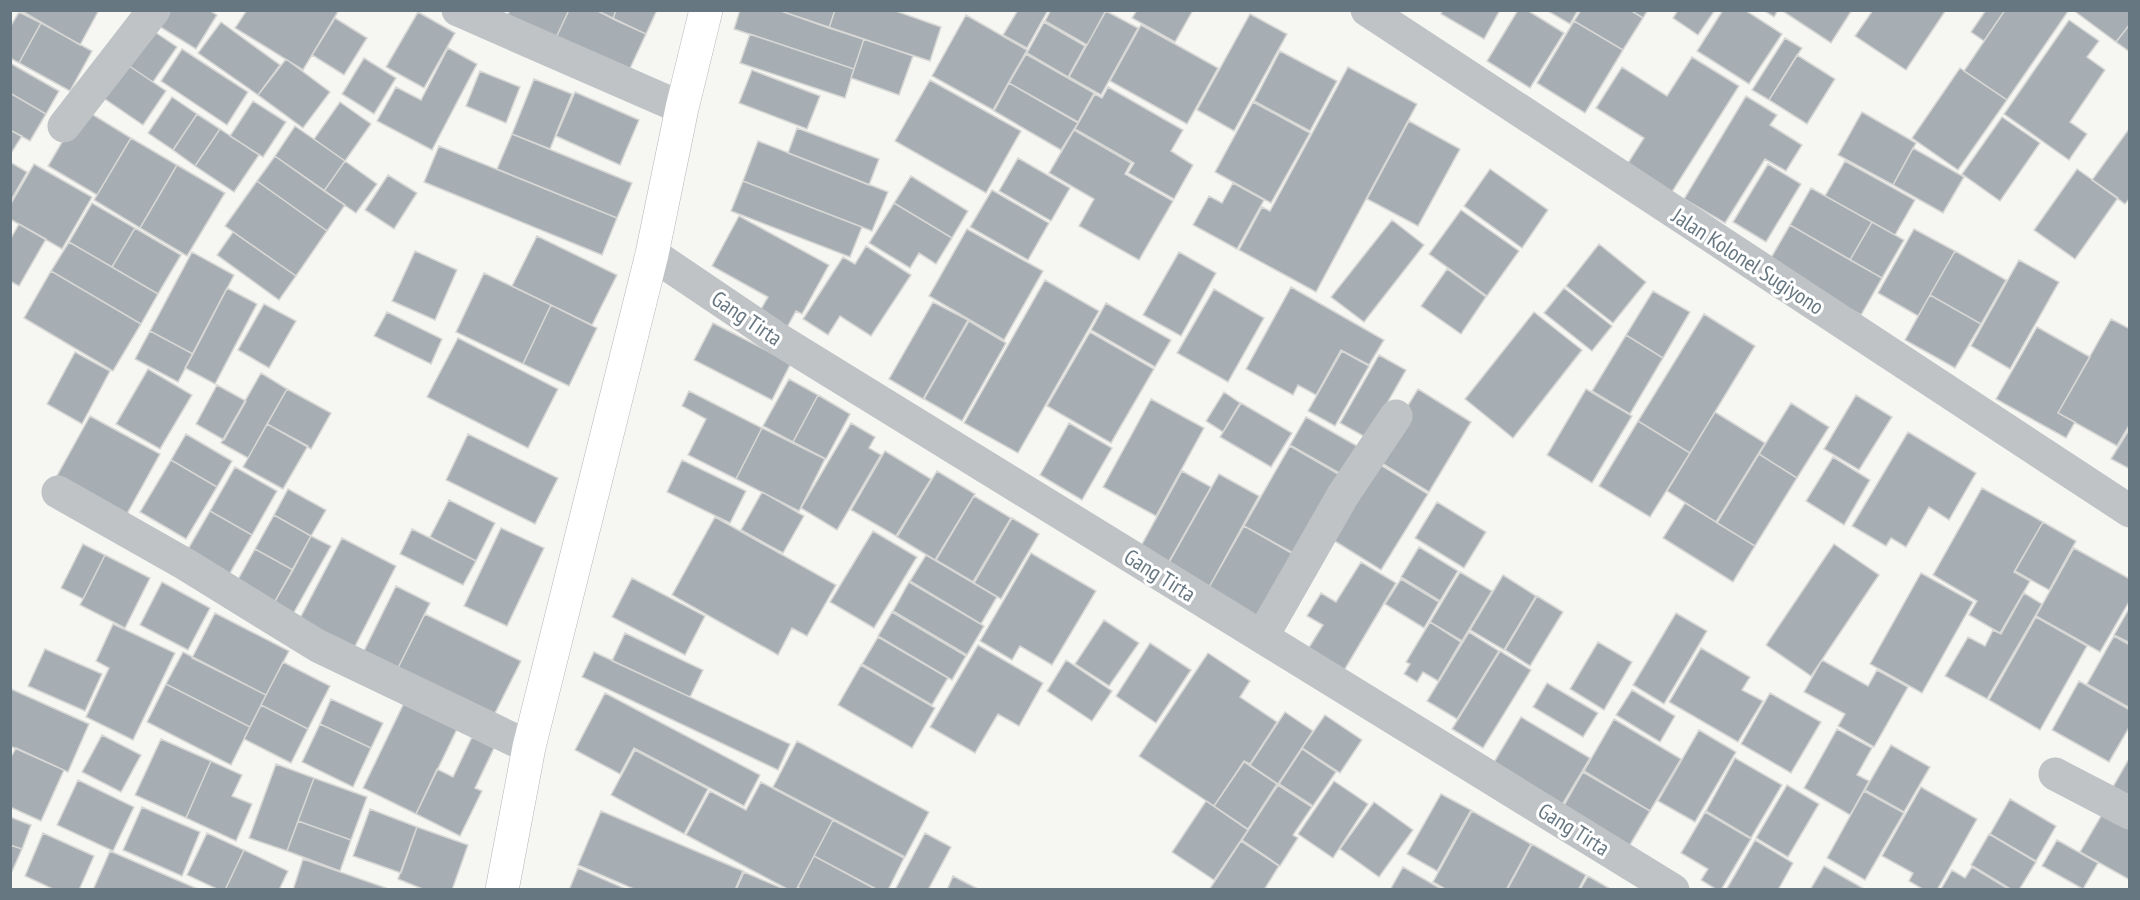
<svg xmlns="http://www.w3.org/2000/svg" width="2140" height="900" font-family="'PT Sans Narrow',sans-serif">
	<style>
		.building { fill: #a7aeb3; stroke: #d7d7d5; stroke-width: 1.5 }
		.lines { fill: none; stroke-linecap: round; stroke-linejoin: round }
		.secondary-casing { stroke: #b2b7bb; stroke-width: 34 }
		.minor { stroke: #bfc3c6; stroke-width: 33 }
		.secondary { stroke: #fff; stroke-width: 33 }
		.labels { text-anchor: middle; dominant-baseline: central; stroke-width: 6; stroke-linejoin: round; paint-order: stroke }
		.street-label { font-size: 22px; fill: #677782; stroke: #fff }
	</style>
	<rect width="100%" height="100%" fill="#f6f6f3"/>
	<!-- building -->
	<path class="building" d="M20,10H99L80,45Z
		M166,10H209L217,15L196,49L157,25Z
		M247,10H339L303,70L235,28Z
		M510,10H569L554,42L505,20Z
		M569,10H596L646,34L626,77L554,42Z
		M596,10H616L613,19Z
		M616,10H657L646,34L613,19Z
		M740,10H778L864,39L854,69L734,29Z
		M778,10H835L829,28Z
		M835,10H893L941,27L930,61L829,28Z
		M1018,10H1048L1027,48L1003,35Z
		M1051,10H1106L1087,45L1045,21Z
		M1137,10H1193L1175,42L1132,18Z
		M1443,10H1500L1484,39L1441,14Z
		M1518,10H1527L1564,33L1530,88L1487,61Z
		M1546,10H1578L1570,24Z
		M1581,10H1630L1643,18L1623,50L1574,21Z
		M1630,10H1648L1643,18Z
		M1678,10H1715L1698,35L1673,18Z
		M1723,10H1745L1782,34L1749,84L1697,51Z
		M1763,10H1778L1774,17Z
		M1785,10H1852L1831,43L1784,12Z
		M1873,10H1946L1906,70L1855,36Z
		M1986,10H2005L1984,41L1971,32Z
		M2005,10H2069L2007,100L1964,71Z
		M2073,10H2130V24L2116,42Z
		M1106,11L1138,28L1101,95L1069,77Z
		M19,12L41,23L19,63L10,58V27Z
		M418,12L455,33L424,88L386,67Z
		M1250,14L1287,34L1234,131L1197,110Z
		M966,15L1027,50L993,110L932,76Z
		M335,18L367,38L344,75L312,55Z
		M2069,20L2099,41L2087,57L2105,70L2070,122L2087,134L2069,160L2004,114Z
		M1574,21L1623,50L1585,113L1537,83Z
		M221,22L280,65L258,95L198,53Z
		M1044,22L1085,46L1068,77L1027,53Z
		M41,23L92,51L70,91L19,63Z
		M2130,24V52L2116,42Z
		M1141,25L1218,68L1187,124L1110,81Z
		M146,26L177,47L153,82L122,61Z
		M750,34L854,69L845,98L740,63Z
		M1785,38L1802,48L1769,100L1752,90Z
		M864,39L913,56L899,95L851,78Z
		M448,48L477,64L432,150L377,121L396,87L421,100Z
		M182,49L248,92L227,125L161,81Z
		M1280,51L1337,81L1310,131L1254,101Z
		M1026,54L1094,93L1078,122L1009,83Z
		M1797,55L1835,79L1807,124L1769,100Z
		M1692,57L1739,86L1672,192L1628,163L1644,138L1596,108L1622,67L1667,96Z
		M364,58L396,78L374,114L342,94Z
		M286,59L330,92L303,128L258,95Z
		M122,61L166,91L143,125L99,95Z
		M10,63L59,91L46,114L10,93Z
		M1348,67L1417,104L1316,292L1239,250L1262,207L1270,211Z
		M1960,68L2007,100L1958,170L1912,138Z
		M752,70L820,96L807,129L739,103Z
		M480,71L520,87L506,123L466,106Z
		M534,79L572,94L550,149L512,134Z
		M930,80L1021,131L986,193L895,141Z
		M1009,83L1078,123L1061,150L994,111Z
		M1108,87L1183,130L1171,151L1193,165L1174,199L1128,173L1134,163L1075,129L1095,94L1102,98Z
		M575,92L639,120L620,165L556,136Z
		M10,93L46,114L30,141L10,130Z
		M1746,96L1777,115L1770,125L1802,145L1786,171L1765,159L1725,223L1684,199Z
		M172,97L197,114L173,150L148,133Z
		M253,101L286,122L263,157L230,136Z
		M340,102L371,124L345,161L314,139Z
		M1253,102L1310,133L1271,203L1215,172Z
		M82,108L131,138L97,195L48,166Z
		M1862,112L1916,143L1893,185L1838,155Z
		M197,114L220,129L195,166L173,150Z
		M2002,117L2040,143L2000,201L1962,174Z
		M1409,121L1460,149L1418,226L1367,199Z
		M295,126L345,161L324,191L275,156Z
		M797,128L879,159L869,185L788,153Z
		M220,129L259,155L234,192L195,166Z
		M2129,129L2130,198L2125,204L2092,180Z
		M10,130L22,136L10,155Z
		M1074,130L1131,163L1125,174L1173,201L1139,260L1079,226L1094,199L1049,173Z
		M512,134L632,183L617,218L497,169Z
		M131,138L177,165L140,228L94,200Z
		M758,141L888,192L872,231L743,181Z
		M439,146L617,218L602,255L424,182Z
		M1913,148L1964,177L1943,213L1893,185Z
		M275,156L345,205L327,231L257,181Z
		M1018,158L1070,188L1051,221L999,191Z
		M345,161L377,184L356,213L324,191Z
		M1845,161L1915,200L1895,235L1825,196Z
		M10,162L27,172L10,202Z
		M34,164L92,197L62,249L10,219V205Z
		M1768,164L1801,184L1766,242L1733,222Z
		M177,165L225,193L187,256L140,228Z
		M1490,169L1548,210L1522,248L1464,206Z
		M2077,169L2118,198L2075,259L2034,230Z
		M388,175L417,193L394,229L365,210Z
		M911,176L968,211L952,238L894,203Z
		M257,181L327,231L296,276L225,226Z
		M743,181L862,227L850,257L731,211Z
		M1233,183L1264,200L1237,249L1193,225L1209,196L1222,203Z
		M1811,188L1872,222L1850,260L1790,225Z
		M992,190L1049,223L1028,260L970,227Z
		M92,203L135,228L112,267L69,242Z
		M894,203L952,238L936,264L919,253L910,268L869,243Z
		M1461,210L1519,251L1487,296L1429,254Z
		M739,216L829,265L802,314L796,311L785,331L757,316L768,297L712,266Z
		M1392,220L1424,245L1364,322L1331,297Z
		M1872,222L1904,240L1882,278L1850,260Z
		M19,224L46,239L19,286L10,281V240Z
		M1790,225L1882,278L1861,315L1768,263Z
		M135,228L181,255L158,294L112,267Z
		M967,229L1043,271L1004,340L929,296Z
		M1914,229L1955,251L1918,316L1878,293Z
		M233,232L296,276L279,300L217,255Z
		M537,236L617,275L592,325L512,286Z
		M69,242L158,294L141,324L51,271Z
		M1599,244L1646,282L1613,323L1566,286Z
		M866,246L911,275L871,336L840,316L828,335L803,319L843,257L855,264Z
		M415,251L457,270L435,320L392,301Z
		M1955,251L2006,280L1981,324L1930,295Z
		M192,252L234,275L193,354L150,331Z
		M1179,252L1216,273L1181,336L1143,315Z
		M2019,260L2059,282L2010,369L1971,346Z
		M1447,269L1486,297L1461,334L1421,306Z
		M51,271L141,324L113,371L24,318Z
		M484,273L551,305L523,364L456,332Z
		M1045,280L1099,311L1018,453L964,423Z
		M1291,287L1384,340L1369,365L1341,350L1316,395L1298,385L1293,395L1246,369Z
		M227,288L257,304L215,384L185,368Z
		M1564,288L1612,326L1592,351L1544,313Z
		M1214,289L1264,318L1228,382L1177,353Z
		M1653,291L1690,312L1663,358L1626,335Z
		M1930,295L1981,324L1955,368L1905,340Z
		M933,302L968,320L923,399L889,379Z
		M1106,303L1171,340L1155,367L1091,330Z
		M264,304L296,321L269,368L238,350Z
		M551,305L597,328L569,386L523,364Z
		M387,312L442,339L431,364L374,336Z
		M1534,312L1582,350L1513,438L1465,399Z
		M1704,314L1755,346L1690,453L1638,421Z
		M2111,319L2130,329V424L2117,446L2058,413Z
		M969,321L1006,343L962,421L924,399Z
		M713,323L791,363L772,400L694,360Z
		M2037,327L2090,357L2058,413L2075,422L2066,438L1996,399Z
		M150,331L193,354L178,382L135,359Z
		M1090,332L1154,369L1111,443L1047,406Z
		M1626,335L1663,358L1630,414L1592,391Z
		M458,338L558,389L528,448L427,397Z
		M1342,351L1369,366L1335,426L1308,411Z
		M75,352L110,371L82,424L47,404Z
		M1379,355L1406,370L1367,438L1340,423Z
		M148,369L192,395L160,449L116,424Z
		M261,373L287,389L248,458L221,443Z
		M789,379L818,395L793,442L763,426Z
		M217,385L246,401L224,440L196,424Z
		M287,389L331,413L311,449L267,424Z
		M1418,389L1471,422L1429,492L1375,459Z
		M1586,389L1632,416L1592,483L1547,455Z
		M689,391L762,428L736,479L688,455L706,419L682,406Z
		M1224,392L1240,403L1223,432L1206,421Z
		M818,395L850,414L826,459L793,442Z
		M1856,395L1892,417L1859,470L1824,449Z
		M1151,399L1204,428L1156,516L1103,487Z
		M1241,403L1292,433L1271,467L1220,437Z
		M1791,403L1829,427L1797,478L1759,454Z
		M1715,412L1765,443L1716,522L1667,491Z
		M90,416L160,454L123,521L53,483Z
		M1306,417L1357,446L1341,474L1290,445Z
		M1638,421L1690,453L1650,517L1599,486Z
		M851,423L875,437L869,448L881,455L837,530L801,508Z
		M1069,423L1112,448L1082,500L1040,475Z
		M267,424L308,446L283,489L243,467Z
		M762,428L825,459L799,511L736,479Z
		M2130,428V469L2111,459Z
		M1908,432L1976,473L1949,520L1929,507L1906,547L1891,538L1886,546L1852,526Z
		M186,434L232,461L217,487L171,460Z
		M468,434L558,478L535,524L446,480Z
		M1290,446L1340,475L1295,554L1244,526Z
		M885,451L931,479L896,536L851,510Z
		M1759,454L1797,478L1755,546L1717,523Z
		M1833,457L1870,480L1844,525L1806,501Z
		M1371,459L1428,494L1381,570L1325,535Z
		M171,460L217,487L186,539L140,512Z
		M682,460L746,491L730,523L667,492Z
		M235,467L277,491L252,535L210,511Z
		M937,471L975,494L935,560L897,537Z
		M1182,471L1211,487L1163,572L1135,557Z
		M1219,474L1259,496L1207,591L1166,568Z
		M1982,488L2043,522L2014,572L2030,581L2000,633L1969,615L1977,601L1933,575Z
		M288,489L326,510L311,536L274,515Z
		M762,492L804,516L783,553L741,530Z
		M974,496L1011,518L973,582L936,560Z
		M449,500L495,523L476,561L430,537Z
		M1437,502L1486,532L1464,568L1415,538Z
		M1685,503L1755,546L1733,582L1663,538Z
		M210,511L252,535L226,580L184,556Z
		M274,515L311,536L293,570L255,549Z
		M715,517L836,585L807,636L792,628L778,655L672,595Z
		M1012,518L1039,534L1001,599L974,583Z
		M2043,522L2076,541L2049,590L2015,571Z
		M1244,526L1295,555L1255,625L1204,596Z
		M501,528L544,548L507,626L464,606Z
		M412,529L476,561L463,585L400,554Z
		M873,531L917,557L874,628L830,602Z
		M311,536L331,546L293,614L274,603Z
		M342,538L396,566L352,652L297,624Z
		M83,544L105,555L83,599L61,588Z
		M1834,544L1879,575L1811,676L1766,645Z
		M1419,547L1458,571L1440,601L1401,577Z
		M2074,548L2130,579V600L2100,652L2036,616Z
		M255,549L293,570L274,603L236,583Z
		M1031,553L1096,591L1052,665L1020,646L1012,660L980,641Z
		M105,555L150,578L125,628L80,605Z
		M926,555L997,597L981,624L910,581Z
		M1361,562L1396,583L1339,679L1303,657L1323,625L1307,616L1321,593L1336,602Z
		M1460,572L1492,591L1462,641L1430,622Z
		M1921,573L1973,602L1922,693L1870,664Z
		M1503,575L1536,596L1504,650L1470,630Z
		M632,578L705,616L685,655L612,617Z
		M1401,579L1439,602L1424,628L1385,604Z
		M162,582L210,608L188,650L140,625Z
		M909,582L984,626L967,655L893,611Z
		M396,586L430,603L396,672L362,655Z
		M2024,593L2042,604L1987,699L1945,676L1968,637L1985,646L1993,630L2001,634Z
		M1537,596L1563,612L1530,666L1505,650Z
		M2130,607V643L2114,635Z
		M892,612L966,656L952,680L878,636Z
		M215,613L289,651L266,695L192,658Z
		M1676,613L1707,631L1664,704L1633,685Z
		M425,614L521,661L492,719L396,672Z
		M2036,617L2087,646L2040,730L1989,700Z
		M1104,620L1139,643L1109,686L1075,664Z
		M1430,622L1461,642L1438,681L1423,672L1417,682L1404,674L1410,664L1406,662Z
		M113,624L175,653L133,740L86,717L109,668L96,661Z
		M1469,632L1499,651L1457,719L1427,701Z
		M625,633L703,670L690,697L612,661Z
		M2114,636L2130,645V708L2087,684Z
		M878,637L948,678L932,705L862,664Z
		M1598,642L1632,662L1604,710L1570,689Z
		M1150,643L1191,670L1156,723L1116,696Z
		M978,645L1043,683L1019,726L998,714L975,753L930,727Z
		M1701,648L1750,677L1742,690L1763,701L1738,742L1669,702Z
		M45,649L102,674L85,711L28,686Z
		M1500,651L1531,670L1483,748L1452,729Z
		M183,652L266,695L250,727L166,684Z
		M594,652L790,744L778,770L582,677Z
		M1208,653L1250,681L1240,697L1277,722L1250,764L1244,761L1214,806L1139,756Z
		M1066,660L1112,691L1092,721L1047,691Z
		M1822,660L1868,686L1877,670L1908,687L1874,747L1838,726L1845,714L1804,692Z
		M283,662L330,686L308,729L261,705Z
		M861,665L935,708L912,748L838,705Z
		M2079,681L2130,710V726L2109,762L2052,730Z
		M1547,683L1598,713L1583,737L1533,707Z
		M166,684L250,727L231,765L147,722Z
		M11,689L89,724L68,772L10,746Z
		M1632,690L1675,716L1660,742L1616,715Z
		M605,693L760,775L744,806L634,748L620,774L575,750Z
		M1770,693L1821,722L1791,773L1741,744Z
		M331,699L383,723L371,748L320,724Z
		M404,703L457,729L416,814L363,788Z
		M261,705L308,729L291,763L244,739Z
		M1285,712L1313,731L1278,784L1250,765Z
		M1325,715L1362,740L1340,773L1302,748Z
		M1521,717L1590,758L1556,815L1487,774Z
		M1614,719L1681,759L1650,811L1584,771Z
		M320,724L371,748L353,787L302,762Z
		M1837,729L1872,748L1857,775L1869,781L1850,815L1804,788Z
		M1699,730L1736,752L1695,822L1658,801Z
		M102,735L141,755L121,792L82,772Z
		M472,737L494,748L475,788L482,791L460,836L416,814L437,769L453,777Z
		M161,739L211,761L186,818L135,795Z
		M797,741L929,812L905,857L773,787Z
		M1891,745L1930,767L1904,812L1865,790Z
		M16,748L64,770L41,821L10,807V759Z
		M1302,749L1336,772L1313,806L1279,784Z
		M635,750L708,789L684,834L611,795Z
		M2130,757V803L2110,792Z
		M1735,758L1782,785L1751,838L1706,811Z
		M211,761L242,775L232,796L252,804L236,841L186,818Z
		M1244,762L1277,784L1248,829L1214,806Z
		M276,764L314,778L287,851L249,838Z
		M1583,772L1650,811L1624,855L1558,816Z
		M314,778L367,797L351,840L298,821Z
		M78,780L134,807L113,851L57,825Z
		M1334,781L1368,804L1333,858L1298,834Z
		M761,782L833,820L796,890H789L686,835L710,791L746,810Z
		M1278,785L1312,807L1293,835L1298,838L1280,866L1242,840Z
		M1787,785L1819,804L1788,857L1756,838Z
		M1921,787L1977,819L1937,890H1924L1909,881L1913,873L1882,856Z
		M1864,791L1904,813L1865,880L1827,858Z
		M1441,794L1471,810L1437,871L1407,854Z
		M2010,799L2056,826L2036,861L1990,834Z
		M1206,801L1248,830L1214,880L1172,852Z
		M1374,802L1413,830L1379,877L1340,849Z
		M142,807L200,832L182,876L123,850Z
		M370,809L417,827L401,873L353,856Z
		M601,811L743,871L735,890H636L578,865Z
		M1472,811L1531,844L1506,890H1447L1433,882Z
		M2104,811L2130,825V880L2080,852Z
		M1705,812L1751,839L1721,890H1717L1701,880L1708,869L1681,853Z
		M10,817L31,825L22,849L10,845Z
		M833,820L904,858L888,890H878L814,856Z
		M298,821L351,840L340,871L287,851Z
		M417,827L468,845L452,890H425L398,879Z
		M43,833L94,856L79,890H55L25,876Z
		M207,833L244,850L225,890H219L187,875Z
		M925,833L951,847L928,890H895Z
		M1989,834L2036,862L2019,890H2012L1971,865Z
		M1755,840L1793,863L1778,890H1726Z
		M2057,840L2098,863L2083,889L2042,866Z
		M1241,841L1279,866L1264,890H1209Z
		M1532,844L1586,875L1578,890H1507Z
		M10,845L22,849L10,876Z
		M244,850L288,871L279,890H225Z
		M110,851L200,890H93Z
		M814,856L877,890H802L798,887Z
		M303,859L386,888V890H293Z
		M1824,866L1866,890H1810Z
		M1403,867L1443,890H1390Z
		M1972,867L2010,890L1941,889L1952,870L1965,878Z
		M578,868L628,890H569Z
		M744,872L786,890H736Z
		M953,876L978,889V890H947Z
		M1588,876L1612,890H1580Z"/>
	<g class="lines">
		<defs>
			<path id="secondary" d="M502,890L529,747L652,254L682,108L706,10"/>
		</defs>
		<!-- secondary casing -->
		<use href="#secondary" class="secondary-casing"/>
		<!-- minor -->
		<path class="minor" d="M458,10L682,108
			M1367,10L2130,511
			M64,126L154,10
			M652,254L778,339L1673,890
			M58,492L185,564L318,646L529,747
			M1262,637L1343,495L1396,416
			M2055,774L2130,813"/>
		<!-- secondary -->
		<use href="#secondary" class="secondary"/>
	</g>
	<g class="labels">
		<!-- street labels -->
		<g class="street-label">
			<text transform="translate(1748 261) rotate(33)">Jalan Kolonel Sugiyono</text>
			<text transform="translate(747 318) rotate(34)">Gang Tirta</text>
			<text transform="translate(1160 575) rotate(32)">Gang Tirta</text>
			<text transform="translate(1574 829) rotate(32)">Gang Tirta</text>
		</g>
	</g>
	<!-- border -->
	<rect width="2140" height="900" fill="none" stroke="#677782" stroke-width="24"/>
</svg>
